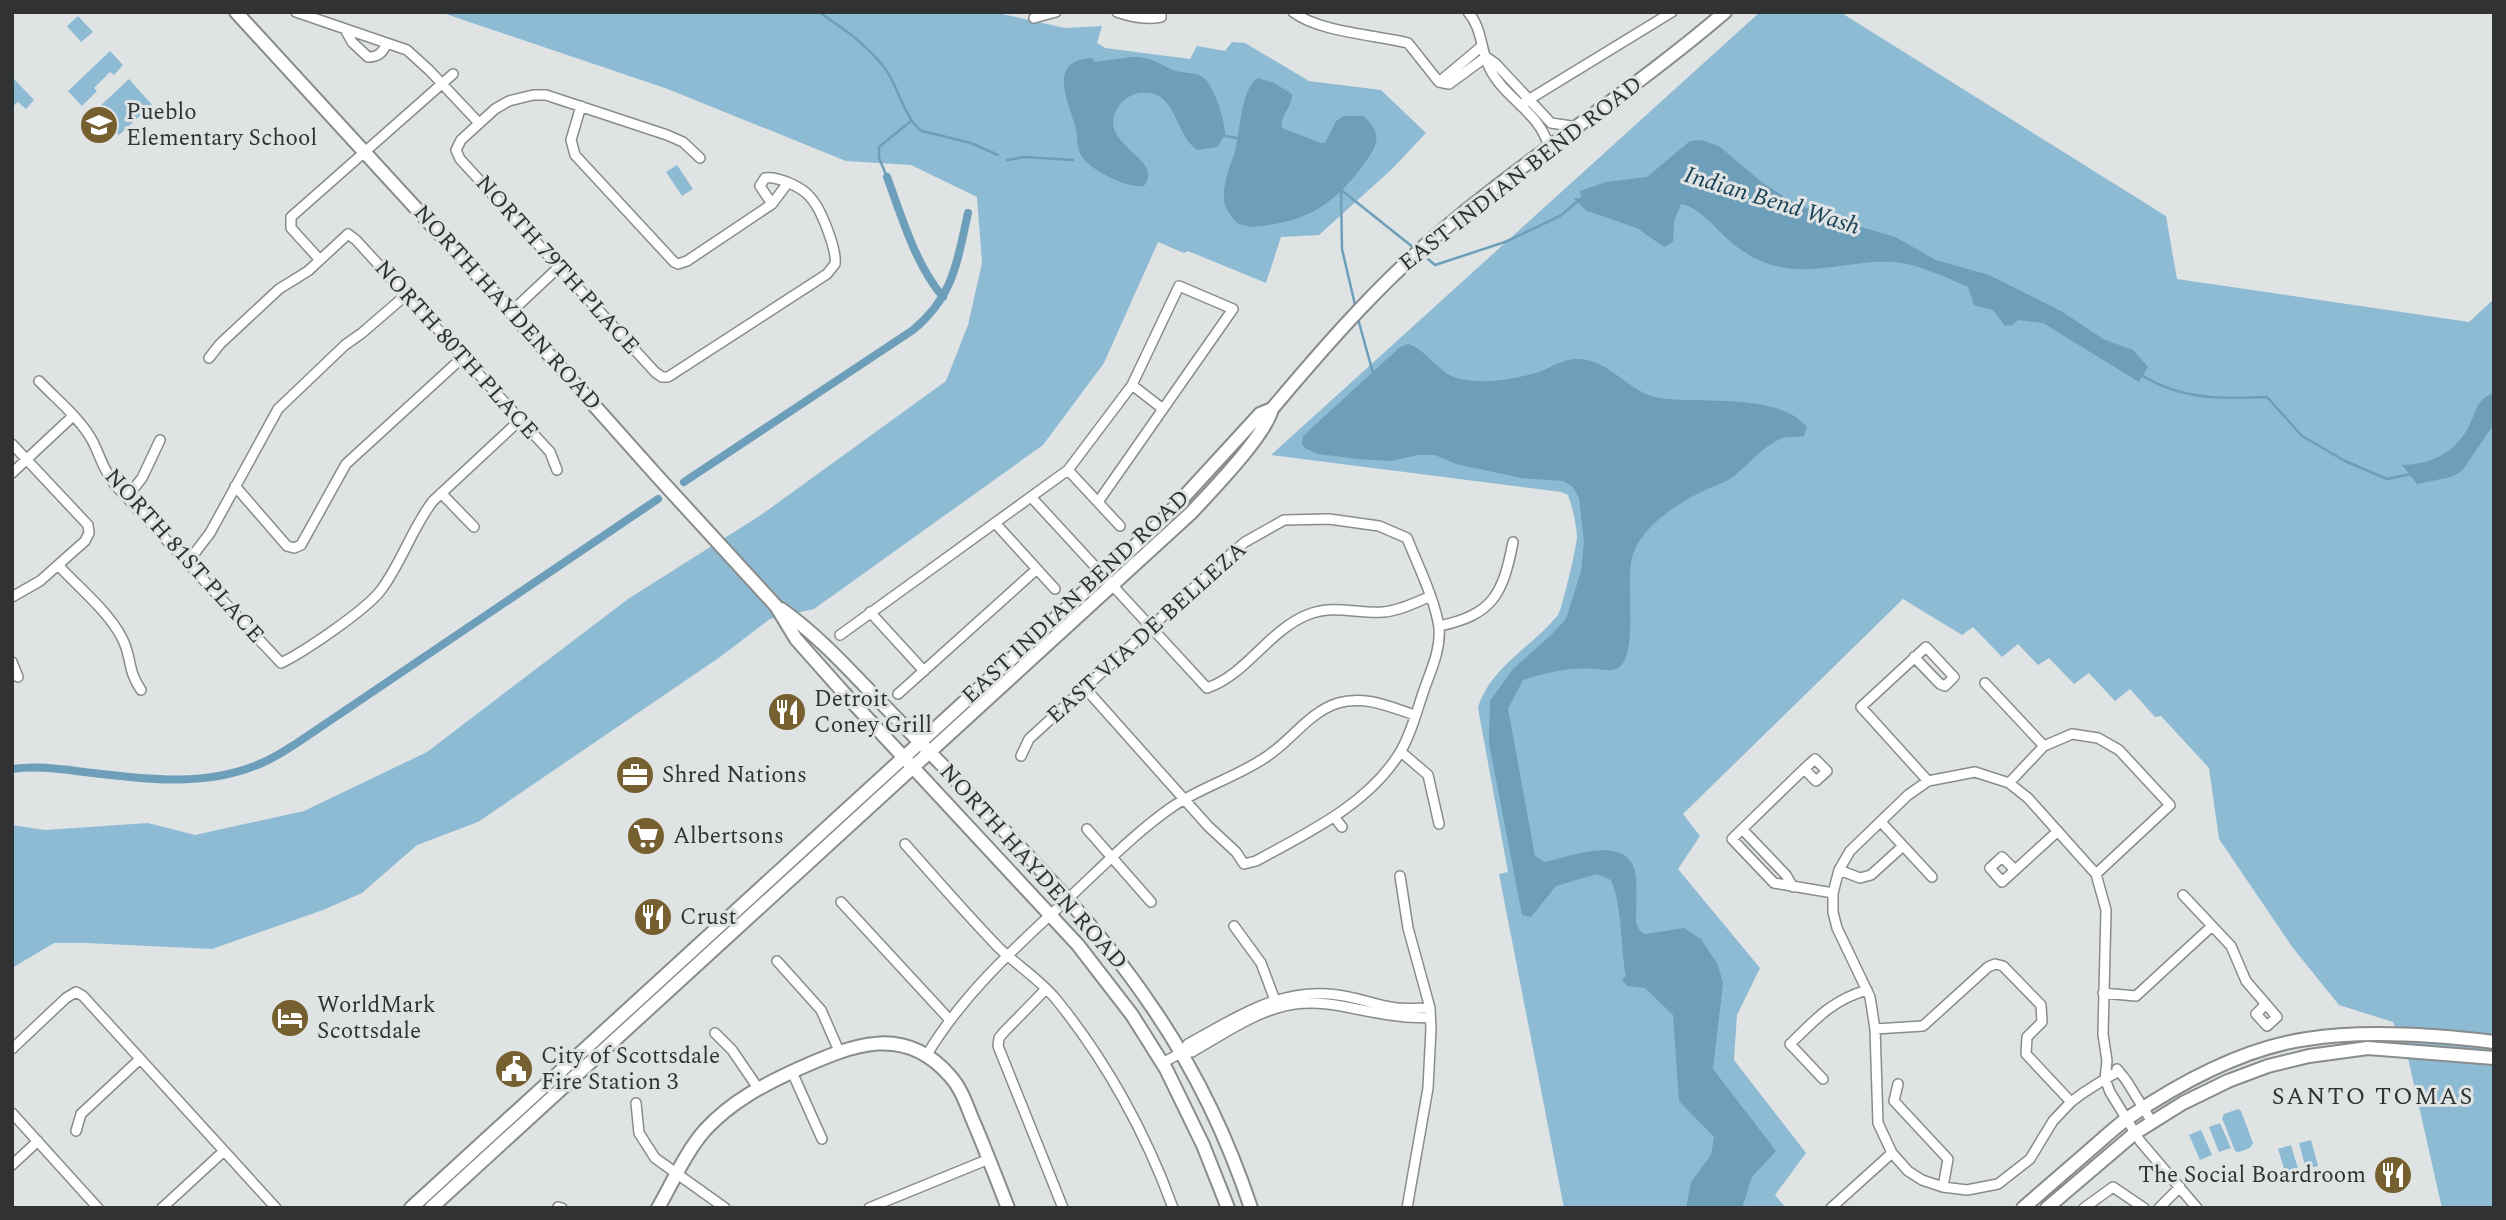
<svg xmlns="http://www.w3.org/2000/svg" width="2506" height="1220" font-family="Spectral,serif">
	<style>
		.green { fill: #8ebbd4 }
		.water { fill: #6d9eba }
		.lines { fill: none; stroke-linecap: round; stroke-linejoin: round }
		.stream { stroke: #6d9eba; stroke-width: 2.5 }
		.canal { stroke: #6d9eba; stroke-width: 8 }
		.street-casing { stroke: #898c8d; stroke-width: 12 }
		.secondary-casing { stroke: #898c8d; stroke-width: 16 }
		.street { stroke: #fff; stroke-width: 9 }
		.secondary { stroke: #fff; stroke-width: 12 }
		.labels { text-anchor: middle; dominant-baseline: central; stroke-width: 6; stroke-linejoin: round; paint-order: stroke }
		.poi-label { font-size: 23px; fill: #313233; stroke: #dfe3e4; text-anchor: start }
		.street-label { font-size: 23px; fill: #313233; stroke: #dfe3e4 }
		.water-label { font-size: 24px; font-style: italic; fill: #184156; stroke: #dfe3e4 }
		.neighbourhood-label { font-size: 24px; letter-spacing: 2px; fill: #313233; stroke: #dfe3e4 }
	</style>
	<rect width="100%" height="100%" fill="#dfe3e4"/>
	<!-- green -->
	<path class="green" d="M440,12H993L1065,28L1102,26L1097,43L1105,48L1190,59L1197,46L1225,51L1232,42L1245,43L1309,81L1381,90L1426,133L1392,169L1319,235L1281,237L1266,283L1188,251L1184,253L1158,242L1104,363L1043,445L814,609L770,619L720,657L478,822L417,845L362,893L323,910L212,949L86,943H54L12,968V825L45,830L148,823L195,835L304,811L427,752L628,599L761,515L946,381L968,325L982,263L977,197L911,165L846,161L665,88Z
		M1760,12H1840L2166,216L2177,279L2469,322L2494,299V1208H2442L2408,1058L2393,1022L2339,1005L2293,948L2219,839L2209,768L2161,716L2155,717L2130,689L2115,701L2089,673L2074,684L2049,658L2038,665L2018,644L2002,657L1973,627L1962,635L1903,599L1683,814L1700,836L1678,869L1760,968L1737,1015L1734,1060L1806,1153L1775,1195L1786,1208H1564L1499,874L1508,872L1478,708C1490,667 1532,647 1558,615C1562,610 1577,545 1577,537C1576,522 1573,509 1568,495L1561,492L1271,455Z
		M78,16L93,32L81,42L67,26Z
		M110,51L123,65L114,75L110,72L94,88L97,91L82,106L68,91Z
		M12,77L34,100L26,109L18,102L12,107Z
		M129,79L152,105L119,135L96,110Z
		M677,165L693,189L682,196L666,172Z
		M2238,1109L2241,1111L2253,1143L2250,1148L2239,1152L2235,1151L2222,1118L2224,1114Z
		M2220,1123L2231,1148L2219,1152L2209,1127Z
		M2201,1130L2212,1155L2200,1160L2189,1135Z
		M2311,1140L2318,1166L2306,1169L2299,1143Z
		M2291,1145L2299,1172L2286,1175L2278,1149Z"/>
	<!-- water -->
	<path class="water" d="M1132,57C1149,56 1158,63 1173,70C1183,74 1194,71 1204,78C1214,86 1225,121 1225,133C1224,138 1220,143 1217,147L1198,150C1173,135 1178,88 1140,93C1131,94 1122,100 1118,108C1094,144 1166,158 1144,186C1128,189 1092,171 1082,157C1076,148 1078,136 1075,125C1067,99 1048,60 1092,58L1095,62Z
		M1258,78L1274,83L1292,94C1293,107 1279,116 1282,128L1321,143H1325L1336,121L1344,116H1364C1369,122 1375,128 1376,134C1379,146 1367,159 1361,168C1336,201 1310,220 1268,225C1256,227 1250,228 1237,223C1231,216 1224,208 1224,199C1223,181 1230,167 1235,151C1240,133 1241,87 1258,78Z
		M1701,140L1719,146L1759,180L1789,200L1825,216L1895,237L1936,260L1989,275L2061,311L2103,339L2133,350L2148,367L2139,382L2043,323L2018,320L2012,325L2005,326L1993,310L1974,305L1968,287C1947,278 1925,267 1902,263C1858,256 1812,279 1769,264C1759,261 1748,255 1740,249C1722,238 1702,207 1681,204L1674,221L1673,242L1664,247L1637,228L1587,211L1573,198H1581L1580,191L1606,182L1647,177L1690,141Z
		M1408,344C1428,350 1439,375 1460,379C1487,384 1512,380 1539,372C1552,367 1564,358 1579,359C1609,359 1629,393 1659,398C1701,404 1777,392 1807,427L1804,436C1795,438 1787,435 1778,440C1760,449 1748,465 1733,477C1723,484 1710,487 1699,493C1674,506 1643,526 1633,554C1624,579 1640,654 1618,668C1612,671 1604,670 1597,669C1570,667 1549,672 1523,680L1508,709L1535,856L1545,862C1568,857 1623,835 1634,868C1638,878 1636,910 1636,923L1640,931L1645,934L1684,928L1701,939L1718,965L1723,983L1713,1069L1776,1151L1752,1177L1742,1208H1686L1691,1182L1711,1155L1714,1137L1679,1101L1673,1015L1645,988L1627,986L1622,980L1626,976C1620,945 1623,909 1611,880L1597,874L1556,886L1531,917L1522,915L1489,743L1490,701L1513,669L1551,635L1566,619L1581,571L1584,542L1579,498L1573,487L1563,481L1521,478L1456,464L1435,455H1418L1391,461L1358,459L1318,454L1306,449L1302,444L1303,436L1400,347Z
		M2494,393V424L2462,471L2451,477L2417,484L2402,465C2432,464 2455,453 2469,426C2477,411 2475,400 2494,393Z"/>
	<g class="lines">
		<!-- stream -->
		<path class="stream" d="M819,12C844,29 868,45 886,70C898,87 906,121 922,131L971,143L998,155
			M1222,135L1240,139
			M1007,160L1025,157L1073,160
			M887,177L879,158V147L911,121
			M1340,189L1414,248
			M1341,191L1342,249L1356,309
			M1422,254L1435,265L1505,242L1560,216L1578,201
			M1358,319L1373,373
			M2143,376C2182,400 2222,399 2267,397L2302,436L2345,461L2387,479L2411,474"/>
		<!-- canal -->
		<path class="canal" d="M887,177C902,217 915,264 943,297
			M684,482L913,330C954,296 957,262 968,213
			M12,769C40,765 66,770 93,773C150,780 210,787 264,762C276,757 286,750 297,743L658,499"/>
		<defs>
			<path id="street" d="M296,12L407,50L429,70L479,123
				M1117,12C1131,17 1146,20 1161,17V12
				M1293,12C1319,32 1376,35 1408,43L1439,82
				M1468,12C1483,29 1480,50 1490,69C1505,99 1541,113 1549,148
				M1034,18L1056,12
				M345,29L352,42L368,57C379,57 383,52 387,43
				M1482,46L1439,82L1449,84L1486,57
				M1486,57L1496,64L1551,123L1578,127
				M1520,105L1672,12
				M581,106L571,140L575,155L674,262L678,264L687,261L772,204L787,184
				M700,158L683,142L667,135L546,95H533L509,101L495,109L461,140L456,150L460,159L655,372L662,377H668L827,274L835,264C837,250 821,208 810,197C802,187 778,176 765,178L760,186L772,204
				M320,260L291,228V217L453,74
				M511,312L559,267
				M209,358L220,344L279,289L308,271L348,234L356,240L550,452L557,470
				M39,381C57,400 81,419 93,442C101,458 104,472 116,486L281,663C304,652 366,610 381,590C402,562 412,528 433,501L520,420
				M1132,385L1163,409
				M12,444L88,525L89,533L85,541L40,581L12,597
				M1068,470L1120,526
				M12,473L73,416
				M235,486L287,546L294,548L301,545L346,464L463,357
				M441,493L474,527
				M127,497L142,478L160,440
				M1032,498L1207,688C1246,675 1268,631 1307,615C1333,604 1357,614 1383,612C1399,611 1414,603 1429,597
				M996,524L1055,589
				M187,563L210,533L278,409L345,345L362,333L406,295
				M59,566C79,588 108,611 122,638C132,657 127,670 141,690
				M870,612L924,671
				M1439,626C1493,615 1503,594 1513,542
				M840,635L1068,470L1132,385L1179,286L1233,309L1098,502
				M1914,657L1940,684L1945,686L1954,677L1926,647L1861,707L1928,781
				M12,662L18,677
				M1985,683L2044,746
				M898,694L1037,569
				M1401,752L1428,775L1439,824
				M1021,756L1029,739L1233,552L1245,542L1284,520L1329,519L1379,526L1407,538C1417,563 1436,602 1439,628C1441,649 1431,670 1424,690C1417,710 1411,735 1399,754C1367,805 1307,833 1256,861L1244,864L1236,852L1208,826L1085,688
				M1804,769L1816,781L1827,771L1815,759L1804,769L1732,839L1774,883L1833,893
				M2009,783L2044,746L2072,734L2098,738L2119,750L2170,805L2096,874
				M1335,818L1342,827
				M1881,822L1932,877
				M1087,829L1151,902
				M1742,829L1786,875L1793,887
				M905,844C936,879 967,915 999,948C1017,965 1039,979 1055,998C1105,1059 1146,1133 1173,1208
				M1839,870L1860,878L1871,875L1903,846
				M2015,870L2002,857L1990,868L2002,882L2058,831
				M1400,876L1408,928L1430,1008L1431,1029L1428,1088L1407,1208
				M2183,895L2231,946L2246,981L2277,1017L2267,1026L2256,1014L2266,1004
				M841,902L949,1019
				M1234,926L1261,963L1276,1003
				M777,961L821,1010L839,1051
				M1046,989L1004,1032L999,1038L998,1046L1063,1208
				M2103,993L2136,996L2212,926
				M1875,1029L1923,1026L1988,967L1995,964L2003,966L2041,1005L2042,1022L2027,1037L2026,1054L2071,1102
				M715,1033L732,1050L758,1088
				M12,1049L66,998L76,992L83,996L276,1208
				M1181,1053L1192,1052C1224,1034 1258,1009 1295,1004C1329,999 1364,1013 1398,1016C1408,1018 1420,1017 1430,1018
				M926,1056C965,991 1017,946 1072,895C1104,865 1136,832 1172,807C1201,787 1237,777 1266,757C1291,741 1309,712 1338,703C1365,695 1390,707 1415,715
				M1162,1063L1181,1053L1188,1044C1232,1020 1275,990 1328,994C1352,995 1374,1005 1397,1008C1408,1009 1419,1008 1430,1008
				M2117,1069L2126,1080L2152,1122
				M2119,1071L2105,1079L2083,1093L2071,1102L2053,1121L2030,1159L1998,1184L1967,1190L1943,1187L1922,1180L1908,1171L1892,1153L1878,1123L1875,1029L1870,997L1837,928L1833,912V893L1839,870L1850,851L1908,795L1928,781L1975,772L2009,783L2028,798L2096,874L2106,910L2103,1034L2107,1061L2105,1079L2110,1092L2140,1141L2197,1208
				M792,1072L822,1139
				M1823,1079L1790,1044C1815,1020 1832,1000 1867,990
				M1898,1084L1894,1101L1948,1159L1943,1187
				M636,1103L639,1133L655,1158L725,1208
				M12,1113L98,1208
				M76,1131L81,1114L140,1059
				M12,1165L38,1141
				M558,1207L562,1208
				M162,1208L224,1151
				M869,1208L989,1159
				M1831,1208L1892,1153
				M2084,1208L2113,1187L2144,1208
				M2159,1208L2180,1187"/>
			<path id="secondary" d="M236,12L511,312L658,477L776,606L796,639L843,692L1078,945L1132,1015L1166,1069L1203,1145L1228,1208
				M781,609C812,631 837,657 863,684C890,712 918,740 945,768C1016,844 1091,917 1150,1004C1193,1066 1227,1136 1251,1208
				M411,1208L1160,523L1260,414L1272,409C1329,341 1387,275 1456,219C1543,147 1639,86 1725,12
				M431,1208L1192,512C1213,489 1265,436 1272,409
				M658,1208C673,1182 685,1153 705,1130C732,1101 763,1085 798,1069C852,1045 904,1023 950,1076C962,1089 967,1107 974,1123C986,1151 997,1180 1008,1208
				M2023,1208C2046,1188 2069,1168 2091,1149C2103,1139 2115,1127 2128,1118C2181,1082 2244,1048 2307,1039C2364,1030 2436,1035 2494,1042
				M2047,1208L2135,1133L2183,1103L2228,1081L2268,1066L2309,1056L2368,1048L2494,1058"/>
		</defs>
		<!-- street casing -->
		<use href="#street" class="street-casing"/>
		<!-- secondary casing -->
		<use href="#secondary" class="secondary-casing"/>
		<!-- street -->
		<use href="#street" class="street"/>
		<!-- secondary -->
		<use href="#secondary" class="secondary"/>
	</g>
	<!-- icons -->
	<defs>
		<symbol id="school-disc" viewBox="-11 -11 22 22"><circle r="9.5" fill="#776030" stroke="#dfe3e4"/><path d="M0-5L7-2L0 1L-7-2ZM-4 1L0 2.5L4 1V4Q0 6-4 4Z" fill="#fff"/></symbol>
		<symbol id="restaurant-disc" viewBox="-11 -11 22 22"><circle r="9.5" fill="#776030" stroke="#dfe3e4"/><path d="M-5-6h1v4h1v-4h1v4h1v-4h1v5L-1.5 .5V6h-2V.5L-5-1ZM5-6V6H3V1.5H1.5Q1.5-4 5-6Z" fill="#fff"/></symbol>
		<symbol id="office-disc" viewBox="-11 -11 22 22"><circle r="9.5" fill="#776030" stroke="#dfe3e4"/><path d="M-6-3h4V-5.5h4V-3h4V5H-6ZM-1-4.5V-3h2v-1.5ZM-6 0V1H6V0Z" fill="#fff"/></symbol>
		<symbol id="supermarket-disc" viewBox="-11 -11 22 22"><circle r="9.5" fill="#776030" stroke="#dfe3e4"/><path d="M-6-5.5h2.5l.6 2H6L4.5 2H-2.5L-4.4-4H-6ZM-1.5 3.2a1.3 1.3 0 1 0 .1 0ZM3 3.2a1.3 1.3 0 1 0 .1 0Z" fill="#fff"/></symbol>
		<symbol id="hotel-disc" viewBox="-11 -11 22 22"><circle r="9.5" fill="#776030" stroke="#dfe3e4"/><path d="M-6-4.5h1.5V1H6V5H4.5V3h-9V5H-6ZM-4 0a1.8 1.8 0 1 1 3.6 0ZM.5 0V-2.5h3Q6-2.5 6 0Z" fill="#fff"/></symbol>
		<symbol id="civic-disc" viewBox="-11 -11 22 22"><circle r="9.5" fill="#776030" stroke="#dfe3e4"/><path d="M-.6-6.5H3V-4.5H.6V-3L4-1V1h2V6H-6V1h2V-1L-.6-3ZM-1.2 2.5V6h2.4V2.5Z" fill="#fff"/></symbol>
	</defs>
	<g fill-rule="evenodd">
		<use href="#school-disc" x="77" y="103" width="44" height="44"/>
		<use href="#restaurant-disc" x="765" y="690" width="44" height="44"/>
		<use href="#office-disc" x="613" y="753" width="44" height="44"/>
		<use href="#supermarket-disc" x="624" y="814" width="44" height="44"/>
		<use href="#restaurant-disc" x="631" y="895" width="44" height="44"/>
		<use href="#hotel-disc" x="268" y="996" width="44" height="44"/>
		<use href="#civic-disc" x="492" y="1047" width="44" height="44"/>
		<use href="#restaurant-disc" x="2371" y="1153" width="44" height="44"/>
	</g>
	<g class="labels">
		<!-- poi labels -->
		<g class="poi-label">
			<text x="126" y="112">Pueblo<tspan x="126" dy="26">Elementary School</tspan></text>
			<text x="814" y="699">Detroit<tspan x="814" dy="26">Coney Grill</tspan></text>
			<text x="662" y="775">Shred Nations</text>
			<text x="673" y="836">Albertsons</text>
			<text x="680" y="917">Crust</text>
			<text x="317" y="1005">WorldMark<tspan x="317" dy="26">Scottsdale</tspan></text>
			<text x="541" y="1056">City of Scottsdale<tspan x="541" dy="26">Fire Station 3</tspan></text>
			<text x="2366" y="1175" text-anchor="end">The Social Boardroom</text>
		</g>
		<!-- street labels -->
		<g class="street-label">
			<text transform="translate(1521 174) rotate(-38)">EAST INDIAN BEND ROAD</text>
			<text transform="translate(557 265) rotate(48)">NORTH 79TH PLACE</text>
			<text transform="translate(507 308) rotate(48)">NORTH HAYDEN ROAD</text>
			<text transform="translate(456 350) rotate(48)">NORTH 80TH PLACE</text>
			<text transform="translate(184 556) rotate(48)">NORTH 81ST PLACE</text>
			<text transform="translate(1076 597) rotate(-43)">EAST INDIAN BEND ROAD</text>
			<text transform="translate(1147 633) rotate(-42)">EAST VIA DE BELLEZA</text>
			<text transform="translate(1033 867) rotate(48)">NORTH HAYDEN ROAD</text>
		</g>
		<!-- water labels -->
		<g class="water-label">
			<text transform="translate(1772 201) rotate(17)">Indian Bend Wash</text>
		</g>
		<!-- neighbourhood labels -->
		<g class="neighbourhood-label">
			<text x="2373" y="1097">SANTO TOMAS</text>
		</g>
	</g>
	<!-- border -->
	<rect width="2506" height="1220" fill="none" stroke="#313233" stroke-width="28"/>
</svg>
